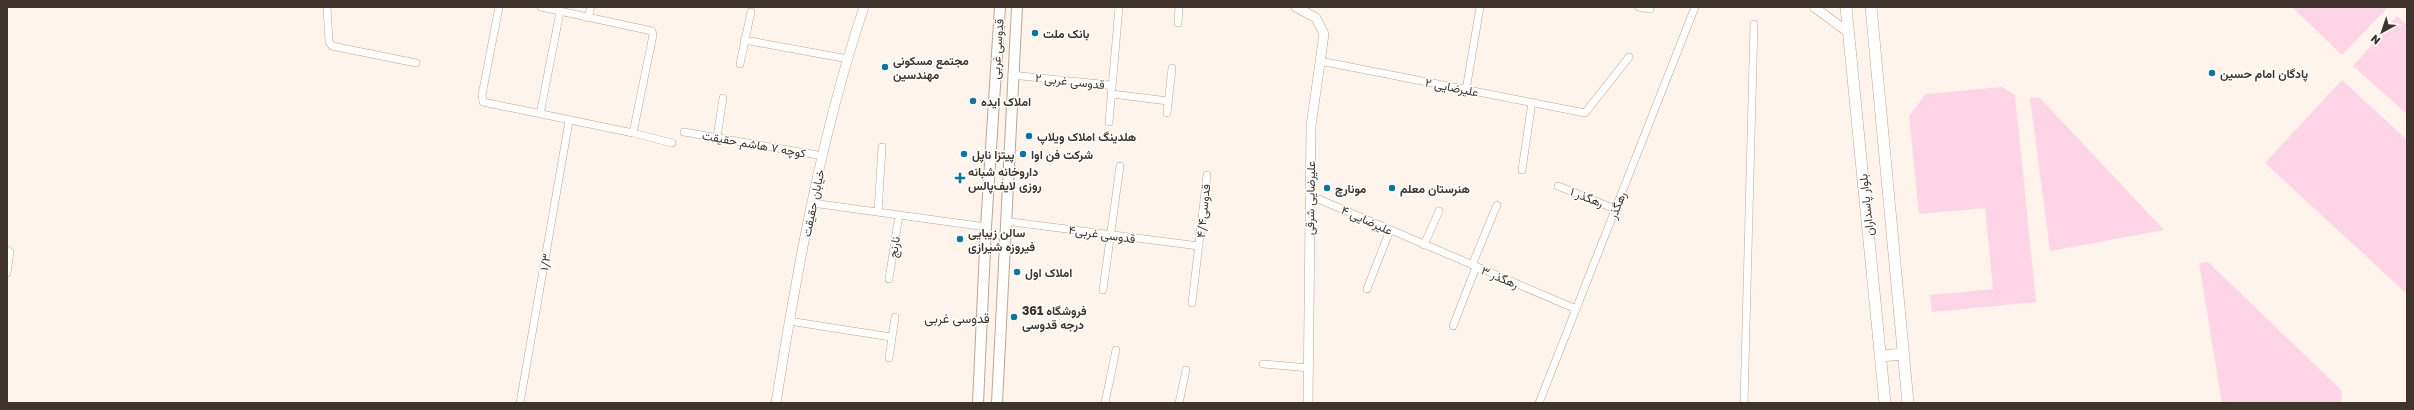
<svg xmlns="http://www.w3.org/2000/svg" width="2414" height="410" font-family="'Golos Text',Vazirmatn,sans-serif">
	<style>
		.green { fill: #fed5e6 }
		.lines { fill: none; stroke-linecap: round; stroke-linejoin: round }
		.minor-casing { stroke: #bda593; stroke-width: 8 }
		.tertiary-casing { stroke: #bda593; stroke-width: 10 }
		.secondary-casing { stroke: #bda593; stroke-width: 12 }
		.primary-casing { stroke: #bda593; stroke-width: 12 }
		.minor { stroke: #fff; stroke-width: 7 }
		.tertiary { stroke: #fff; stroke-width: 9 }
		.secondary { stroke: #fff; stroke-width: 10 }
		.primary { stroke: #fff; stroke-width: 11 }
		.poi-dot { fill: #0776a0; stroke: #fff; stroke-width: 1.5 }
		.labels { text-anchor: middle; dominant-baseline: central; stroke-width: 3; stroke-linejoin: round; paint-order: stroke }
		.poi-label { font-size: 12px; font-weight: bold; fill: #3e342c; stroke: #fff; text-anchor: start }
		.street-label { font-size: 12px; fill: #3e342c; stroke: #fff }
		.neighbourhood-label { font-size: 13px; fill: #3e342c; stroke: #fff }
	</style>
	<rect width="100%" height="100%" fill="#fef4ec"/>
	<!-- green -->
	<path class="green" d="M2292,7H2388L2342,55Z
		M2397,16L2407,25V114L2353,66Z
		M2342,80L2407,140V294L2265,163Z
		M2002,87L2015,95L2036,302L1932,312L1930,295L1993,289L1985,208L1919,214L1909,116L1926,94Z
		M2030,98H2040L2164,230L2050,251Z
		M2208,262L2342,391L2341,403H2222L2199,263Z"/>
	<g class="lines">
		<defs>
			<path id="minor" d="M327,7L329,42L332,46L416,63
				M499,7L482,95L483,102L633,133L672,143
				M541,7L652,31L653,35L633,133
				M1639,7L1650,9
				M588,18L591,7
				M1178,23L1179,7
				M744,40L848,59
				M1320,61L1585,113L1629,57
				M740,64L751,12
				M1012,75L1110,85L1112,94L1168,101
				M1466,90L1480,7
				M1167,113L1172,68
				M540,114L560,12
				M1109,122L1119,7
				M684,132L823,156
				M717,137L723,98
				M1522,170L1532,102
				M1558,186L1615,209
				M1309,195L1576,309
				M812,203L986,227
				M878,212L882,147
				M1005,221L1199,246
				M1424,245L1439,211
				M7,250L10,252L7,273
				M1472,265L1497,205
				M889,279L899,215
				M1367,289L1390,230
				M1103,290L1120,166
				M1192,303L1207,175
				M789,321L891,337
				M1453,326L1476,267
				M889,358L895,317
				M1263,364L1309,368
				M520,403L569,121
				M1105,403L1116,350
				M1179,403L1186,370
				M1539,403L1695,7
				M1744,403L1754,24"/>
			<path id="tertiary" d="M1296,7L1316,18L1324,34L1311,126L1308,403
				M1814,7L1849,33
				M776,403C797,270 821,135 864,7"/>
			<path id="secondary" d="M978,403L986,227L1000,7
				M997,403L1017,7"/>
			<path id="primary" d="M1846,7L1885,403
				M1871,7L1908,403
				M1881,356L1903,354"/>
		</defs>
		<!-- minor casing -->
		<use href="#minor" class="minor-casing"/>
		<!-- tertiary casing -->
		<use href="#tertiary" class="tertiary-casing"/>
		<!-- secondary casing -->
		<use href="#secondary" class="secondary-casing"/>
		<!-- primary casing -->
		<use href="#primary" class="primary-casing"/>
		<!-- minor -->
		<use href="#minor" class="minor"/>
		<!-- tertiary -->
		<use href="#tertiary" class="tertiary"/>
		<!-- secondary -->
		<use href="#secondary" class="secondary"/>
		<!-- primary -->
		<use href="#primary" class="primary"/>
	</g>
	<!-- markers -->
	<g class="poi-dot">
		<circle cx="1035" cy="33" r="4"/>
		<circle cx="885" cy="67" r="4"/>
		<circle cx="2212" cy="73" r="4"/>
		<circle cx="973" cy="101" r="4"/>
		<circle cx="1029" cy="136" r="4"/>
		<circle cx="964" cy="154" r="4"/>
		<circle cx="1023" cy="154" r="4"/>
		<path d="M958 172h4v4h4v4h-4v4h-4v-4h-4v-4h4z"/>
		<circle cx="1327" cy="188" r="4"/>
		<circle cx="1392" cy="188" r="4"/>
		<circle cx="960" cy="239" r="4"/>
		<circle cx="1017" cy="272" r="4"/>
		<circle cx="1014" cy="317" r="4"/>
	</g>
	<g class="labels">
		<!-- poi labels -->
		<g class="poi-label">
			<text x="1043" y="33">بانک ملت</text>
			<text x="893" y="60">مجتمع مسکونی<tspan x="893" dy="14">مهندسین</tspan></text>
			<text x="2220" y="73">پادگان امام حسین</text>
			<text x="981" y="101">املاک ایده</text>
			<text x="1037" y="136">هلدینگ املاک ویلاپ</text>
			<text x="972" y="154">پیتزا ناپل</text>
			<text x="1031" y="154">شرکت فن اوا</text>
			<text x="968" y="171">داروخانه شبانه<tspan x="968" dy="14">روزی لایف‌پالس</tspan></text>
			<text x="1335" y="188">مونارچ</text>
			<text x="1400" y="188">هنرستان معلم</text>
			<text x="968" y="232">سالن زیبایی<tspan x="968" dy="14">فیروزه شیرازی</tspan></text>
			<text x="1025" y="272">املاک اول</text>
			<text x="1022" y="310">فروشگاه 361<tspan x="1022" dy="14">درجه قدوسی</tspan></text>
		</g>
		<!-- street labels -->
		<g class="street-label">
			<text transform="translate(997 49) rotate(-86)">قدوسی غربی</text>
			<text transform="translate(1070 81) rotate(6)">۲ قدوسی غربی</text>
			<text transform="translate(1452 87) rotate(11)">۲ علیرضایی</text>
			<text transform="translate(754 144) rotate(10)">کوچه ۷ هاشم حقیقت</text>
			<text transform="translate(1587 197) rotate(22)">۱ رهگذر</text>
			<text transform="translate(1310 198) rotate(-89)">علیرضایی شرقی</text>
			<text transform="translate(813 203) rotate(-78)">خیابان حقیقت</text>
			<text transform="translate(1617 205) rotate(-68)">رهگذر</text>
			<text transform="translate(1866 205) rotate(-96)">بلوار پاسداران</text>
			<text transform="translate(1203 211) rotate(-84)">قدوسی۴/۴</text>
			<text transform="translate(1367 220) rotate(24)">۴ علیرضایی</text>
			<text transform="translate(1102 234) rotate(8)">قدوسی غربی۴</text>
			<text transform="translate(894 247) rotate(-81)">نارنج</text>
			<text transform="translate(545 262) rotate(-80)">۱/۳</text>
			<text transform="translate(1500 277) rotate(23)">۳ رهگذر</text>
		</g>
		<!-- neighbourhood labels -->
		<g class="neighbourhood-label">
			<text x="957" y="318">قدوسی غربی</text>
		</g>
	</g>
	<!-- border -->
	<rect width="2414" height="410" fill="none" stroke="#3e342c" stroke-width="16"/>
	<!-- north arrow -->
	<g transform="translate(2382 32) rotate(220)" stroke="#ffffff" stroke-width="3" paint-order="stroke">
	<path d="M0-3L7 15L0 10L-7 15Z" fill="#3e342c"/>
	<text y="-6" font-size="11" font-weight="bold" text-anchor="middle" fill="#3e342c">N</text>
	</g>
</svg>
